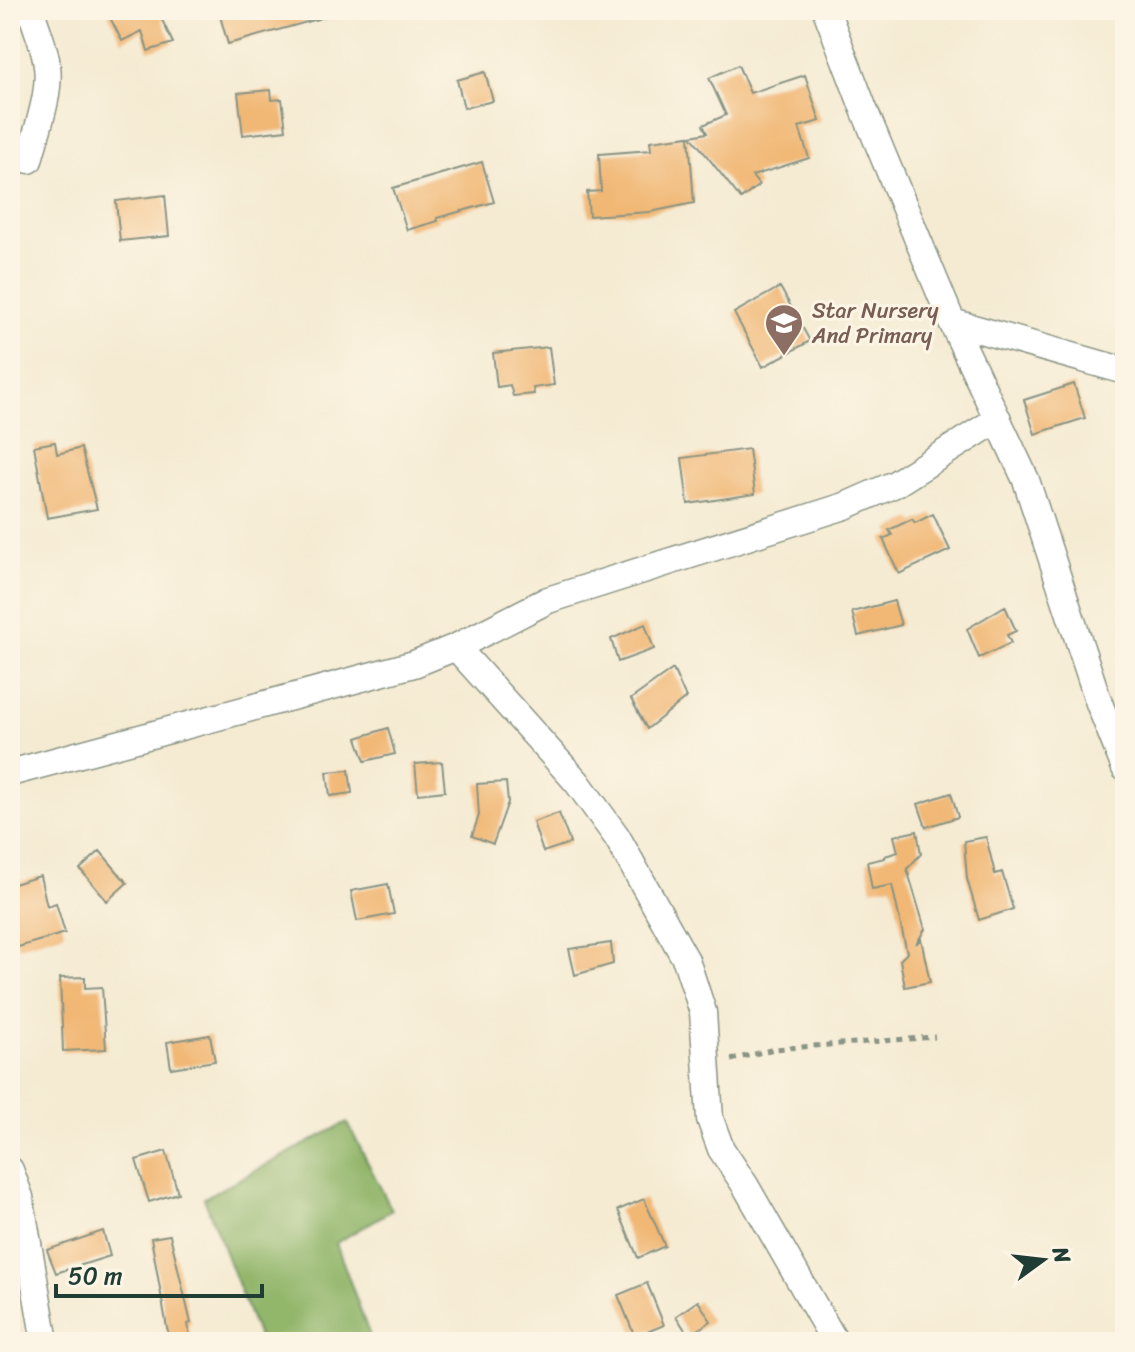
<svg xmlns="http://www.w3.org/2000/svg" width="1135" height="1352" font-family="Sriracha,sans-serif">
	<style>
		.forest { fill: #92b66a; stroke: #587a4f; stroke-width: 2 }
		.building { fill: #f1b775 }
		.lines { fill: none; stroke-linecap: round; stroke-linejoin: round }
		.minor-casing { stroke: #8a9484; stroke-width: 29 }
		.path { stroke: #8a9484; stroke-width: 5; stroke-dasharray: 6 6; stroke-linecap: butt }
		.minor { stroke: #fff; stroke-width: 26 }
		.labels { text-anchor: middle; dominant-baseline: central; stroke-width: 6; stroke-linejoin: round; paint-order: stroke }
		.education-label { font-size: 22px; fill: #785e54; stroke: #fcf5e5; text-anchor: start }
	</style>
	<rect width="100%" height="100%" fill="#fcf5e5"/>
	<filter id="ink" filterUnits="userSpaceOnUse"><feTurbulence type="fractalNoise" baseFrequency=".0125" numOctaves="2"/><feDisplacementMap in="SourceGraphic" scale="16" xChannelSelector="R" yChannelSelector="G"/><feConvolveMatrix kernelMatrix="1 2 1 2 8 2 1 2 1" color-interpolation-filters="sRGB"/></filter>
	<filter id="wash" filterUnits="userSpaceOnUse"><feTurbulence type="fractalNoise" baseFrequency=".006" numOctaves="4" result="noise"/><feDisplacementMap in="SourceGraphic" scale="32" xChannelSelector="R" yChannelSelector="G"/><feGaussianBlur stdDeviation="1.8" result="paint"/><feColorMatrix in="noise" values="0 0 0 0 0 0 0 0 0 0 0 0 0 0 0 0 0 1.4 0 .05"/><feComposite in="paint" operator="in"/></filter>
	<g filter="url(#wash)">
		<rect width="100%" height="100%" fill="#f5ebd3"/>
		<!-- forest -->
		<path class="forest" d="M347,1122L392,1210L336,1243L372,1342H260L204,1198Z"/>
		<g id="blocks">
			<!-- building -->
			<path class="building" d="M106,10H182L162,20L173,43L148,51L142,31L122,41Z
				M242,10H324L325,17L228,44L220,16Z
				M738,65L750,93L805,75L820,121L799,127L809,158L752,176L759,185L741,199L691,136L707,133L703,125L726,115L709,78Z
				M485,72L493,101L464,108L457,80Z
				M271,90L272,100L282,99L286,130L243,135L238,93Z
				M689,136L694,203L650,212L589,216L587,192L601,191L599,154L651,150L650,141Z
				M482,162L494,202L437,218L438,221L407,230L393,188Z
				M165,195L169,236L120,241L116,201Z
				M780,287L810,341L763,367L734,313Z
				M549,347L554,385L533,388L534,394L513,396L510,385L497,387L493,353Z
				M1074,384L1085,418L1035,434L1024,400Z
				M55,442L57,454L81,448L97,509L47,518L34,446Z
				M749,449L755,494L688,504L682,458Z
				M933,514L950,550L899,574L883,539L892,535L889,530L912,519L915,523Z
				M894,601L901,625L858,636L852,612Z
				M1005,606L1016,631L1007,635L1011,643L979,658L967,629Z
				M645,624L654,649L618,662L611,639Z
				M673,669L686,698L647,729L631,699Z
				M388,728L395,754L365,761L357,738Z
				M442,762L445,791L418,794L415,764Z
				M349,770L352,793L330,796L327,772Z
				M506,782L508,802L493,844L472,836L479,815L477,784Z
				M951,793L958,817L926,827L918,804Z
				M559,813L570,843L543,852L533,822Z
				M917,831L921,854L907,869L925,929L916,944L921,939L930,982L905,987L900,960L907,953L892,885L872,889L867,862L885,858V856L898,852L894,836Z
				M986,837L995,874L1002,872L1013,909L979,920L967,879L964,841Z
				M100,851L127,883L107,901L80,869Z
				M40,876L47,906L56,903L65,933L18,947L10,921V885Z
				M388,884L394,914L357,921L351,891Z
				M611,943L613,964L575,975L569,949Z
				M85,977V988L102,987L106,1049L63,1051L60,978Z
				M210,1035L215,1061L171,1068L167,1042Z
				M166,1151L178,1193L149,1202L136,1160Z
				M644,1199L665,1246L638,1258L618,1210Z
				M103,1231L110,1256L56,1273L47,1250Z
				M170,1235L191,1323L188,1324L191,1342H172L167,1328L151,1238Z
				M647,1283L664,1325L635,1337L618,1295Z
				M698,1301L711,1321L689,1336L676,1316Z"/>
		</g>
	</g>
	<g filter="url(#ink)">
		<use href="#blocks" fill-opacity="0" stroke="#8a9484" stroke-width="2"/>
		<g class="lines">
			<defs>
				<path id="minor" d="M826,10L863,107L952,322L1026,480L1099,703L1125,768
					M29,160C36,133 51,93 47,66C45,46 36,29 31,10
					M952,322L1125,371
					M456,647L577,782L617,837L686,960L703,1012L710,1119L721,1149L745,1185L835,1342
					M10,773L414,664L456,647L548,600L845,506L895,484L998,419
					M10,1170L20,1197L45,1342"/>
			</defs>
			<!-- minor casing -->
			<use href="#minor" class="minor-casing"/>
			<!-- path -->
			<path class="path" d="M731,1060L774,1049L935,1037"/>
			<!-- minor -->
			<use href="#minor" class="minor"/>
		</g>
	</g>
	<!-- icons -->
	<defs>
		<symbol id="school-pin" viewBox="-11 -11 22 30"><path d="M0 17L-7.5 6A9.5 9.5 0 1 1 7.5 6Z" fill="#8d6e63" stroke="#fcf5e5"/><path d="M0-5L7-2L0 1L-7-2ZM-4 1L0 2.5L4 1V4Q0 6-4 4Z" fill="#fff"/></symbol>
	</defs>
	<g fill-rule="evenodd">
		<use href="#school-pin" x="762" y="301" width="44" height="60"/>
	</g>
	<g class="labels">
		<!-- education labels -->
		<g class="education-label">
			<text x="812" y="310">Star Nursery<tspan x="812" dy="25">And Primary</tspan></text>
		</g>
	</g>
	<!-- margin -->
	<rect width="1135" height="1352" fill="none" stroke="#fcf5e5" stroke-width="40"/>
	<!-- north arrow -->
	<g transform="translate(1043 1260) rotate(75)" stroke="#fcf5e5" stroke-width="6" paint-order="stroke">
	<path d="M0-6L14 30L0 20L-14 30Z" fill="#1f3d34"/>
	<text y="-12" font-size="22" font-weight="bold" text-anchor="middle" fill="#1f3d34">N</text>
	</g>
	<!-- scale -->
	<path d="M56 1284v12h206v-12" fill="none" stroke="#1f3d34" stroke-width="4"/>
	<text x="68" y="1284" font-size="24" fill="#1f3d34" stroke="#fcf5e5" stroke-width="6" paint-order="stroke">50 m</text>
</svg>
